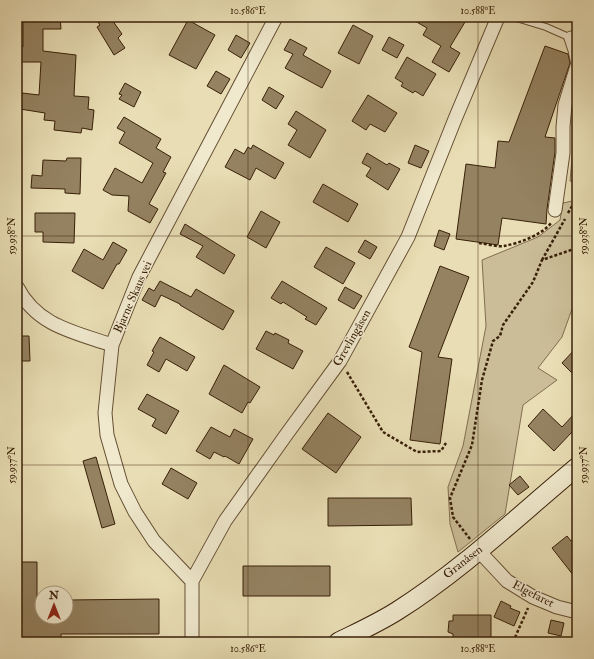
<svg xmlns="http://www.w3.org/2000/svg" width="594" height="659" font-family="'IM FELL Double Pica',serif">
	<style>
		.green { fill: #cabd97; stroke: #826e50 }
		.building { fill: #948261; stroke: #392008 }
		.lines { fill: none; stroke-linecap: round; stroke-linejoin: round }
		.lane-casing { stroke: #654f33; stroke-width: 8 }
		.street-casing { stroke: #654f33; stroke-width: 15 }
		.secondary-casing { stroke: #392008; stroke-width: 20 }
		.path { stroke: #392008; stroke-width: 2.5; stroke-dasharray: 3 2; stroke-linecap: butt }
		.lane { stroke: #f0e9ce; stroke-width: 6 }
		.street { stroke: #f0e9ce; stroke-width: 13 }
		.secondary { stroke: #f0e9ce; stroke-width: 18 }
		.ticks { fill: none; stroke: #392008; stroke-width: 1; stroke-opacity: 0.45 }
		.labels { text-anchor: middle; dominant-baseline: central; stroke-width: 3; stroke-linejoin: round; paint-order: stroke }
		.street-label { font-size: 12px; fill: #392008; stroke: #f0e9ce }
		.neatline { fill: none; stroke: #392008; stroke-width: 1.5 }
		.ticks-label { font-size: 10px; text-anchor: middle; fill: #392008 }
	</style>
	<rect width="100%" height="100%" fill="#e8ddb4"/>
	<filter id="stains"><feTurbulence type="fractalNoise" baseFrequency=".005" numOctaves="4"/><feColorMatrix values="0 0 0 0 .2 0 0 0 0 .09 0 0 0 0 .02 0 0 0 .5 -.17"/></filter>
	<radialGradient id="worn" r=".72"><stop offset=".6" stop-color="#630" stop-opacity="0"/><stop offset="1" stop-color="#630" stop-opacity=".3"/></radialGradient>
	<!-- green -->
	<path class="green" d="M577,103V183L570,181Z
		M577,200V295L562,337L538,368L557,380L523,405L505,514L458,552L450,524L448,487L463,446L486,326L482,260L538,237L560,220L563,203Z"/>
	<!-- building -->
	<path class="building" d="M32,17H60L61,29H43V51L76,55L74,96L89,97L88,109L94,110L92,130L82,128L81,133L54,130L55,121L44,120L45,113L20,109L22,93L39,95L41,62H17V47H23V20H32Z
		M94,17H110L122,34L118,38L125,48L114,55L97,27L100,25Z
		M408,17H468L450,47L460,53L449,72L432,62L441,46L423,35L427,28Z
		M188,20L215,35L196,69L169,55Z
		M353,25L373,36L359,64L338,53Z
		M236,35L250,43L241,58L228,50Z
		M389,37L404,45L397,58L382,50Z
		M290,39L307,48L303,55L331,71L322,88L285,68L293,54L284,50Z
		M545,46L568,54L570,63L545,137L555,138V152L547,209L546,224L502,218L498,245L456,239L466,164L495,168L498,141L509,142Z
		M407,57L436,74L423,96L415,91L413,93L401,86L403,83L395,78Z
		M216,71L230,79L221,94L207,86Z
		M125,83L141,92L134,107L119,99L122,95L119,94Z
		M269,87L284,96L276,109L262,100Z
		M368,95L397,113L385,132L370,124L366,130L352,121Z
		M296,111L326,130L310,158L288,145L297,130L288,124Z
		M124,117L161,139L156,148L171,157L163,172L166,173L149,204L158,209L150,223L128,211L129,196L112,195L103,190L115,168L142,183L153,163L119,143L125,132L117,128Z
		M253,145L284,163L275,179L256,168L250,180L225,167L235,149L244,154L248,147L251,149Z
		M415,145L429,151L421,168L408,163Z
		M367,153L387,165L389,163L400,169L388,190L366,176L371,168L362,163Z
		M67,158H81L80,194L65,193V189L31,188L32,175L42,176L43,160L66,161Z
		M323,184L358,204L348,222L313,202Z
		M261,211L280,222L266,248L247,237Z
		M35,213H75L74,243L43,242V232H35Z
		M185,224L235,255L224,274L196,257L203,246L180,234Z
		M439,230L450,234L444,250L434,246Z
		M365,240L377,247L370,259L358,252Z
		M113,242L127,250L119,264H117L103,289L72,271L84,249L103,260Z
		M326,247L355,263L343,284L314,267Z
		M440,266L469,277L438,357L452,359L440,444L410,440L422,352L409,347Z
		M160,281L191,297L196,289L234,311L223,330L180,305V304L161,295L155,307L142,300L149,288L154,291Z
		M282,281L327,308L316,325L305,319L307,317L283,302L281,304L271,298Z
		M345,287L362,296L354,309L338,300Z
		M266,331L274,335L275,333L289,340L288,343L303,351L293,369L256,349Z
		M17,336H29L30,361H17Z
		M160,337L195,357L187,371L166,359L159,372L147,365L154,352L152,351Z
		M577,347V378L562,363Z
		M224,365L260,387L250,403L248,402L242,413L209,394Z
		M147,394L179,411L166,434L152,426L156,419L138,409Z
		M543,409L562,427L577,411V437L572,432L554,451L528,426Z
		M328,413L361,437L336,473L302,449Z
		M211,427L230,437L234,429L253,439L239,464L225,456L224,457L214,452L210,459L196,451Z
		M96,457L115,524L102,528L83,461Z
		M171,468L197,483L188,499L162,484Z
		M520,476L529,487L518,495L509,485Z
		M328,498H411L412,525L328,526Z
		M567,536L571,541L577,536V580L552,548Z
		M17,562H37V600H42V617H66V600L159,599V634H61V638H34V642H17Z
		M243,566H330V596H243Z
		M501,601L511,606L510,608L520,612L514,626L494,617Z
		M453,615H491V642H453V634L448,632L449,621H453Z
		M551,620L564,623L561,636L548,633Z"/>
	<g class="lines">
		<defs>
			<path id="lane" d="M513,17L546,27L571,38"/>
			<path id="street" d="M571,38L575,50L577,60
				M555,210L563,153V127L565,105L577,66
				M17,287C37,326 74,332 112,345
				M478,550L507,581L533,597L557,607L577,612
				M192,581L154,541L135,512L121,484L107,435L105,413L112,345L139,277L276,17
				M192,642V581L225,521L286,435L340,361L408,237L455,119L498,17"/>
			<path id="secondary" d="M338,642C358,632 378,623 397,611C462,570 518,516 577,467"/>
		</defs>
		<!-- lane casing -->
		<use href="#lane" class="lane-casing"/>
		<!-- street casing -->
		<use href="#street" class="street-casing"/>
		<!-- secondary casing -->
		<use href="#secondary" class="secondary-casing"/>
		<!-- path -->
		<path class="path" d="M568,213L577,198
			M479,243C487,244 497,247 504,246C520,243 542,235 552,222
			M542,260L565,219
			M347,372L383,432L417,452L441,451L446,443
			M470,539L453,517L450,498L472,445L482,380L493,341L500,336L503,325L533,282L542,260L577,248
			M513,642L528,608"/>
		<!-- lane -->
		<use href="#lane" class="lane"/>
		<!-- street -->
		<use href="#street" class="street"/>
		<!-- secondary -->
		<use href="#secondary" class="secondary"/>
	</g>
	<!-- ticks -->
	<path class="ticks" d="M18,17V642M248,17V642M478,17V642M17,236H577M17,465H577"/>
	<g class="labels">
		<!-- street labels -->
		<g class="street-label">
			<text transform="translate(133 297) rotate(-66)">Bjarne Skaus vei</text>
			<text transform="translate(352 338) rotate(-60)">Grevlingåsen</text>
			<text transform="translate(463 562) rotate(-38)">Granåsen</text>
			<text transform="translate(533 594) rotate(27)">Elgefaret</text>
		</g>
	</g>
	<!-- margin -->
	<rect width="594" height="659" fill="none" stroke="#e8ddb4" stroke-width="44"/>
	<!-- north arrow -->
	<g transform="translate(54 605)"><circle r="19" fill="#f0e9ce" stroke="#a7997f"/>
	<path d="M0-3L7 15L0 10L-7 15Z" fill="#8f2418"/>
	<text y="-6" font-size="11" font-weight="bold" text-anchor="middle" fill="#392008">N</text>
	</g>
	<rect x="22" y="22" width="550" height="615" class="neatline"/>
	<g class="ticks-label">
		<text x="248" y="14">10.586°E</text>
		<text x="478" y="14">10.588°E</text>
		<text transform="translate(11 236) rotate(-90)" y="4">59.938°N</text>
		<text transform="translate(583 236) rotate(-90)" y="4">59.938°N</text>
		<text transform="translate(11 465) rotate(-90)" y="4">59.937°N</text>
		<text transform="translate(583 465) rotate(-90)" y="4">59.937°N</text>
		<text x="248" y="652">10.586°E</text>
		<text x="478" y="652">10.588°E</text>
	</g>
	<rect width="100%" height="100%" filter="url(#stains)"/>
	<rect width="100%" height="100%" fill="url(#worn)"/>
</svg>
